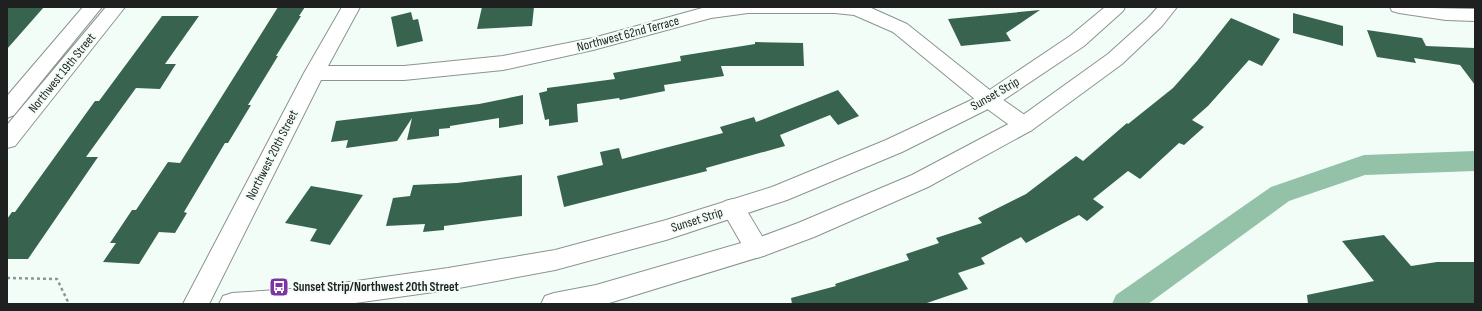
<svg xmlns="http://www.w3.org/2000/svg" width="1482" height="311" font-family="'Sofia Sans Condensed',sans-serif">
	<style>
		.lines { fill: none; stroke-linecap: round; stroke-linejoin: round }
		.canal { fill: #93c2a9; fill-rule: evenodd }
		.building { fill: #38644f }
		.street-casing { stroke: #8b948f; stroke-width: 2 }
		.secondary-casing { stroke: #8b948f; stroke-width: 2 }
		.path { stroke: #8f9592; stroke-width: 2.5; stroke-dasharray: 3 3; stroke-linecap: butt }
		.street { fill: #fff; fill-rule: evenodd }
		.secondary { fill: #fff; fill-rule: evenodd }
		.labels { text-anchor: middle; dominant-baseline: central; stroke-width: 4; stroke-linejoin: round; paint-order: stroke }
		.street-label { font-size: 13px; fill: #1e211f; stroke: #f3fdf8 }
		.poi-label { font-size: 13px; font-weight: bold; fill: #1e211f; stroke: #f3fdf8; text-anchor: start }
	</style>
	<rect width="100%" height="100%" fill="#f3fdf8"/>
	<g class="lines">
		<!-- canal -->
		<path class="canal" d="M1475,151V171L1365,175L1289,201L1148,304H1112L1116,295L1271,187L1364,155Z"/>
	</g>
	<!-- building -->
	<path class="building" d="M7,7H44L7,49Z
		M278,7H305L299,16H301L276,56H278L248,105H251L228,143H225L184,212L187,213L175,233L159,232L139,264L103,262L116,243H110L132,210H136L168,162L180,163Z
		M482,7H534L532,26L477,29Z
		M1040,10L1006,33L1011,41L961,46L948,19Z
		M411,12L413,20L418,19L423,41L397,47L391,17Z
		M1293,13L1343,26V46L1293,33Z
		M162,16H199L165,64H176L160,89L136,88L86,157H98L28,259H7V219L12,212H15L95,101H99Z
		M1231,18L1280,39L1262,66L1249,60L1208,106L1192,120L1204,127L1184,145L1179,143L1140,179L1128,171L1093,199L1104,207L1087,221L1079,215L1026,243L1021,237L981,258L985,264L958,273L968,289L924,304H792L791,298L836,286L835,284L909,260L906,254L939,243L936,238L982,223L978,218L1026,194L1076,156L1083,161L1127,123L1128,124L1173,88L1197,61Z
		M1367,30L1422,38L1426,46L1475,48V85L1460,65L1414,58L1416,63L1377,57Z
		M755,42L803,43L804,66H721L724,76L664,85L665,91L620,100L619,98L577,104L578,122L549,126V119L545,120L539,93L547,91V88L615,79L613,73L681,61L680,56L755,44Z
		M838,90L859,116L838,125L830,115L780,135L785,146L706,168L707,171L564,207L557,176L603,165L600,152L619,148L622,159L723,133L720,127L754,117L756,122Z
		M523,95V124L499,128V118L450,126V128L439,129V136L407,140L412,118L397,141L346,148L348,140L331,142L336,121L479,104Z
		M522,175V216L444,226V230L423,232L425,224L386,226L393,198L410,196L413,185L457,183Z
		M311,186L363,195L330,245L310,241L317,229L285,223Z
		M1384,235L1411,266L1437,262H1475V304H1308L1307,295L1374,281L1342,241Z"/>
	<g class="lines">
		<defs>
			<path id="street" d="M342,7H360L328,66H404L503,56L593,38L706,7H869L907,24L996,95L1032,120L1035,125L1032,130L1024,133L1016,130L982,105L893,32L854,15L835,13H748L711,18L593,50L503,70L404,80H321L209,304H183L304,73Z
				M1390,7L1475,9V21L1446,20L1399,13L1392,11Z
				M733,199L741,201L769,248L766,255L757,258L748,255L725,215L721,208L725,201Z"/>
			<path id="secondary" d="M83,7H102L14,115L7,118V96Z
				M106,7H125L15,146L7,148V125Z
				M1105,7H1125L1123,11L1084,46L996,105L902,152L787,200L666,240L555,270L448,290L348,304H219L223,296L232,293L307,288L448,268L555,250L666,220L772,187L886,140L982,95L1070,36Z
				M1158,7H1177L1162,26L1122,64L1032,130L928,187L814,237L766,255L606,304H541L545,296L554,293L596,285L755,239L798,223L912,175L1016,120L1108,54L1148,18Z"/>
		</defs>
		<!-- street casing -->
		<use href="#street" class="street-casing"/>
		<!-- secondary casing -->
		<use href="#secondary" class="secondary-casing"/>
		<!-- path -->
		<path class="path" d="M7,278L57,279L69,304"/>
		<!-- street -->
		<use href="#street" class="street"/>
		<!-- secondary -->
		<use href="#secondary" class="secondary"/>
	</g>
	<!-- icons -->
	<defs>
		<symbol id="bus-square" viewBox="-11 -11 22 22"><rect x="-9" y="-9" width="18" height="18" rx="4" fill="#7e34a5" stroke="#f3fdf8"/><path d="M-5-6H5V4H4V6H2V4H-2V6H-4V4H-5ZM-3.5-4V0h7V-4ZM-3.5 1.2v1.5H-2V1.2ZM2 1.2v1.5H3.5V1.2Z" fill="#fff"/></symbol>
	</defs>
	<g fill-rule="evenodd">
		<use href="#bus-square" x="268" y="276" width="22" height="22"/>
	</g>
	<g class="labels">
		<!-- street labels -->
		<g class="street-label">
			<text transform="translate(628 34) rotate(-15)">Northwest 62nd Terrace</text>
			<text transform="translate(62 73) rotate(-51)">Northwest 19th Street</text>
			<text transform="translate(995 94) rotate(-30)">Sunset Strip</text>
			<text transform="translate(272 155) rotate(-63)">Northwest 20th Street</text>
			<text transform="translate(697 220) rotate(-18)">Sunset Strip</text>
		</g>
		<!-- poi labels -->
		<g class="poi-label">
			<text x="293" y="287">Sunset Strip/Northwest 20th Street</text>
		</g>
	</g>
	<!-- border -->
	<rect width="1482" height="311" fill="none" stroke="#1e211f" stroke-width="16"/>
</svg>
